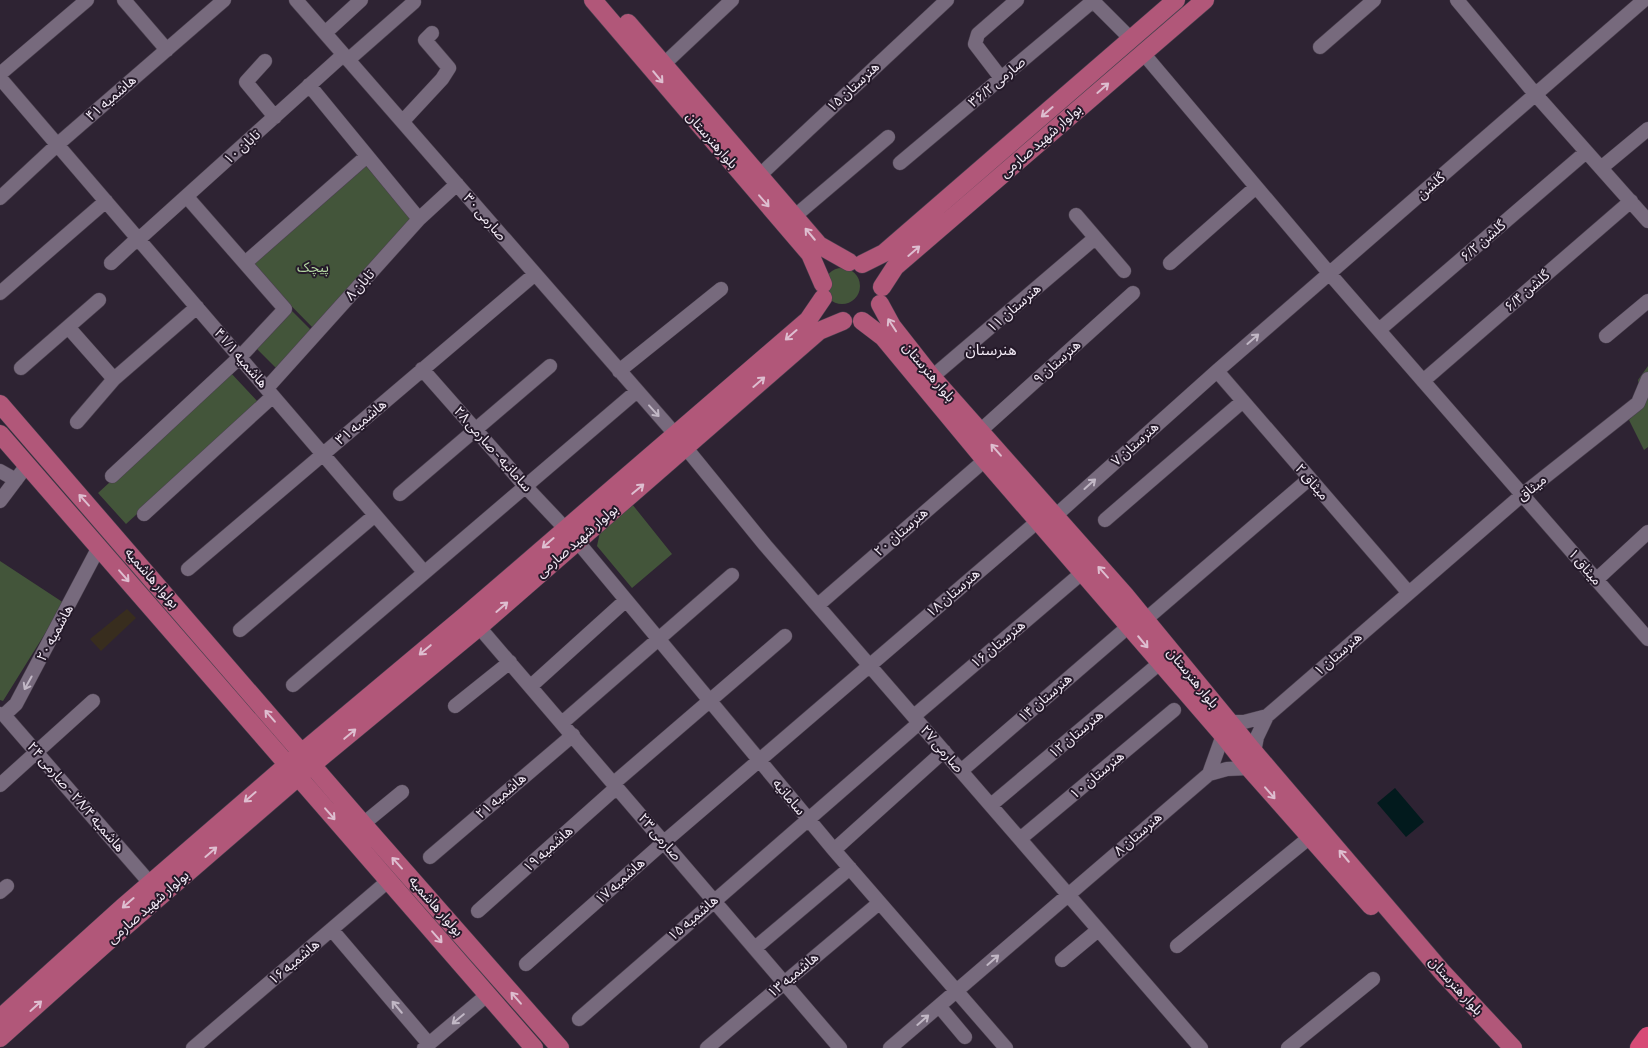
<svg xmlns="http://www.w3.org/2000/svg" width="1648" height="1048" font-family="'Sofia Sans Condensed','Noto Sans Arabic',sans-serif">
	<style>
		.education { fill: #382d1e }
		.green { fill: #43553a }
		.water { fill: #021a1d }
		.lines { fill: none; stroke-linecap: round; stroke-linejoin: round }
		.minor-casing { stroke: #4b414f; stroke-width: 15 }
		.major-casing { stroke: #4b414f; stroke-width: 19 }
		.highway-casing { stroke: #4b414f; stroke-width: 21 }
		.minor { stroke: #776a7d; stroke-width: 14 }
		.major { stroke: #b15779; stroke-width: 18 }
		.highway { stroke: #d74a76; stroke-width: 20 }
		.oneway { stroke: #debed0 }
		.oneway2 { stroke: #c1b7c5 }
		.labels { text-anchor: middle; dominant-baseline: central; stroke-width: 4; stroke-linejoin: round; paint-order: stroke }
		.street-label { font-size: 14px; fill: #f2eaf5; stroke: #241929 }
		.park-label { font-size: 14px; fill: #b3d7a0; stroke: #241929 }
		.neighbourhood-label { font-size: 15px; fill: #f2eaf5; stroke: #241929 }
	</style>
	<rect width="100%" height="100%" fill="#2e2333"/>
	<!-- education -->
	<path class="education" d="M127,609L136,618L101,651L90,639Z"/>
	<!-- green -->
	<path class="green" d="M365,165L413,219L314,329L251,265Z
		M824 286a18 18 0 1 1 36 0a18 18 0 1 1-36 0Z
		M290,309L312,331L277,369L254,346Z
		M1648,366V447L1644,450L1629,420L1642,406L1638,380Z
		M230,372L259,403L126,524L98,493Z
		M632,504L672,554L632,588L597,546L600,532Z
		M0,561L64,603L3,701L0,700Z"/>
	<!-- water -->
	<path class="water" d="M1395,788L1424,822L1406,837L1377,803Z"/>
	<g class="lines">
		<defs>
			<path id="minor" d="M124,0L167,50
				M296,0L675,434
				M1092,0L1131,39
				M1457,0L1536,95L1648,221
				M325,33L361,0
				M1320,47L1374,0
				M1143,53L1329,273L1648,639
				M348,60L414,2
				M265,61L246,82L275,117
				M664,64L732,0
				M0,74L87,0
				M0,78L424,572
				M1001,78L975,44L978,34L1017,0
				M309,85L419,219
				M403,121L442,79L449,68L425,40L432,33
				M900,163L1093,1
				M1601,168L1648,129
				M760,175L947,0
				M0,198L58,144L224,0
				M1076,215L1124,271
				M795,216L888,137
				M139,239L343,55
				M111,263L138,238
				M245,263L367,156
				M1170,263L1256,187
				M0,293L106,201
				M68,327L114,379
				M1379,330L1586,152
				M1606,336L1648,301
				M21,368L99,300
				M422,369L525,486L577,541L834,850L1006,1048
				M619,371L721,289
				M1217,371L1408,592
				M932,377L1095,238
				M1423,381L1631,201
				M267,388L419,219L457,184
				M77,422L114,379L197,307
				M980,431L1133,293
				M686,448L765,545L1201,1048
				M0,471L16,480
				M112,476L240,357L285,309L187,197
				M400,494L550,366
				M0,501L27,465
				M144,514L273,396
				M1054,517L1217,371L1644,0
				M1105,520L1243,401
				M188,569L535,274
				M1596,580L1648,532
				M818,605L985,460
				M1145,620L1309,479
				M479,627L840,1048
				M240,630L375,515
				M293,685L637,391
				M531,686L625,601
				M455,706L510,662
				M0,714L4,715L150,883
				M4,715L16,704L99,547
				M914,716L1083,572
				M1228,722H1244L1267,716
				M562,723L732,575
				M1254,752L1257,737L1267,716L1522,495L1638,403L1648,379
				M961,771L1129,626
				M1209,774L1227,769L1249,768
				M614,783L785,636
				M0,785L93,701
				M991,805L1161,662
				M363,824L402,792
				M1020,839L1174,710
				M834,850L944,751
				M430,857L573,735
				M0,892L7,886
				M478,911L617,787
				M332,930L429,1044
				M1177,946L1310,837
				M755,948L850,868
				M1062,960L1098,930
				M526,964L664,842L1038,521
				M939,1006L965,1037
				M579,1019L919,723
				M193,1048L388,881
				M424,1048L487,995
				M707,1048L879,903
				M890,1048L1209,774L1223,735
				M1288,1048L1373,979"/>
			<path id="major" d="M593,0L810,254L823,284
				M628,23L819,245L849,262
				M862,264L884,253L1176,0
				M882,287L895,267L1205,0
				M880,304L892,326L932,377L1125,595L1254,752L1443,973L1513,1048
				M862,321L883,337L985,460L1223,735L1249,768L1371,906
				M0,404L363,824L560,1048
				M0,434L534,1048
				M0,1018L123,907L287,765L466,615L808,320L823,298
				M0,1038L105,944L312,765L479,627L819,331L843,321"/>
			<path id="highway" d="M1640,1048L1648,1037"/>
		</defs>
		<!-- minor casing -->
		<use href="#minor" class="minor-casing"/>
		<!-- major casing -->
		<use href="#major" class="major-casing"/>
		<!-- highway casing -->
		<use href="#highway" class="highway-casing"/>
		<!-- minor -->
		<use href="#minor" class="minor"/>
		<!-- major -->
		<use href="#major" class="major"/>
		<!-- highway -->
		<use href="#highway" class="highway"/>
	</g>
	<!-- one-way arrows -->
	<defs><path id="oneway-shaft" d="M-6 0H5M1.5-3L5.5 0L1.5 3" fill="none" stroke-width="1.6" stroke-linecap="round" stroke-linejoin="round" transform="scale(1.25)"/></defs>
	<g class="oneway">
		<use href="#oneway-shaft" transform="translate(658 77) rotate(50)"/>
		<use href="#oneway-shaft" transform="translate(1103 88) rotate(-41)"/>
		<use href="#oneway-shaft" transform="translate(1047 112) rotate(139)"/>
		<use href="#oneway-shaft" transform="translate(764 201) rotate(49)"/>
		<use href="#oneway-shaft" transform="translate(810 234) rotate(-130)"/>
		<use href="#oneway-shaft" transform="translate(914 251) rotate(-41)"/>
		<use href="#oneway-shaft" transform="translate(892 325) rotate(-123)"/>
		<use href="#oneway-shaft" transform="translate(791 335) rotate(139)"/>
		<use href="#oneway-shaft" transform="translate(759 382) rotate(-41)"/>
		<use href="#oneway-shaft" transform="translate(996 450) rotate(-131)"/>
		<use href="#oneway-shaft" transform="translate(638 489) rotate(-40)"/>
		<use href="#oneway-shaft" transform="translate(84 500) rotate(-132)"/>
		<use href="#oneway-shaft" transform="translate(548 543) rotate(139)"/>
		<use href="#oneway-shaft" transform="translate(1103 572) rotate(-132)"/>
		<use href="#oneway-shaft" transform="translate(124 576) rotate(49)"/>
		<use href="#oneway-shaft" transform="translate(502 607) rotate(-41)"/>
		<use href="#oneway-shaft" transform="translate(1143 642) rotate(50)"/>
		<use href="#oneway-shaft" transform="translate(425 650) rotate(140)"/>
		<use href="#oneway-shaft" transform="translate(270 716) rotate(-131)"/>
		<use href="#oneway-shaft" transform="translate(350 734) rotate(-40)"/>
		<use href="#oneway-shaft" transform="translate(1270 793) rotate(49)"/>
		<use href="#oneway-shaft" transform="translate(250 797) rotate(139)"/>
		<use href="#oneway-shaft" transform="translate(330 814) rotate(49)"/>
		<use href="#oneway-shaft" transform="translate(211 852) rotate(-41)"/>
		<use href="#oneway-shaft" transform="translate(1344 856) rotate(-130)"/>
		<use href="#oneway-shaft" transform="translate(397 863) rotate(-132)"/>
		<use href="#oneway-shaft" transform="translate(128 903) rotate(139)"/>
		<use href="#oneway-shaft" transform="translate(437 937) rotate(49)"/>
		<use href="#oneway-shaft" transform="translate(516 998) rotate(-131)"/>
		<use href="#oneway-shaft" transform="translate(36 1006) rotate(-42)"/>
	</g>
	<g class="oneway2">
		<use href="#oneway-shaft" transform="translate(1253 339) rotate(-41)"/>
		<use href="#oneway-shaft" transform="translate(654 411) rotate(48)"/>
		<use href="#oneway-shaft" transform="translate(1090 484) rotate(-42)"/>
		<use href="#oneway-shaft" transform="translate(28 683) rotate(119)"/>
		<use href="#oneway-shaft" transform="translate(993 960) rotate(-41)"/>
		<use href="#oneway-shaft" transform="translate(397 1007) rotate(-130)"/>
		<use href="#oneway-shaft" transform="translate(458 1019) rotate(140)"/>
		<use href="#oneway-shaft" transform="translate(923 1020) rotate(-41)"/>
	</g>
	<g class="labels">
		<!-- street labels -->
		<g class="street-label">
			<text transform="translate(997 82) rotate(-40)">صارمی ۳۶/۲</text>
			<text transform="translate(853 87) rotate(-43)">هنرستان ۱۵</text>
			<text transform="translate(111 98) rotate(-41)">هاشمیه ۴۱</text>
			<text transform="translate(712 140) rotate(49)">بلوارهنرستان</text>
			<text transform="translate(1041 141) rotate(-41)">بولوار شهید صارمی</text>
			<text transform="translate(242 147) rotate(-42)">تابان ۱۰</text>
			<text transform="translate(1431 186) rotate(-41)">گلشن</text>
			<text transform="translate(485 217) rotate(49)">صارمی ۳۰</text>
			<text transform="translate(1483 241) rotate(-41)">گلشن ۶/۲</text>
			<text transform="translate(360 285) rotate(-48)">تابان ۸</text>
			<text transform="translate(1527 291) rotate(-41)">گلشن ۶/۴</text>
			<text transform="translate(1014 308) rotate(-41)">هنرستان ۱۱</text>
			<text transform="translate(241 358) rotate(49)">هاشمیه ۴۱/۱</text>
			<text transform="translate(1057 362) rotate(-42)">هنرستان ۹</text>
			<text transform="translate(929 372) rotate(50)">بلوار هنرستان</text>
			<text transform="translate(361 422) rotate(-40)">هاشمیه ۳۱</text>
			<text transform="translate(1135 444) rotate(-42)">هنرستان ۷</text>
			<text transform="translate(493 449) rotate(48)">سامانیه - صارمی ۲۸</text>
			<text transform="translate(1312 482) rotate(49)">میثاق ۲</text>
			<text transform="translate(1532 488) rotate(-39)">میثاق</text>
			<text transform="translate(901 532) rotate(-41)">هنرستان ۲۰</text>
			<text transform="translate(577 541) rotate(-41)">بولوار شهید صارمی</text>
			<text transform="translate(1585 567) rotate(49)">میثاق ۱</text>
			<text transform="translate(152 578) rotate(49)">بولوار هاشمیه</text>
			<text transform="translate(953 593) rotate(-41)">هنرستان ۱۸</text>
			<text transform="translate(55 633) rotate(-62)">هاشمیه ۲۰</text>
			<text transform="translate(998 644) rotate(-40)">هنرستان ۱۶</text>
			<text transform="translate(1338 654) rotate(-41)">هنرستان ۱</text>
			<text transform="translate(1193 678) rotate(51)">بلوار هنرستان</text>
			<text transform="translate(1045 698) rotate(-41)">هنرستان ۱۴</text>
			<text transform="translate(1076 734) rotate(-40)">هنرستان ۱۲</text>
			<text transform="translate(942 749) rotate(49)">صارمی ۲۷</text>
			<text transform="translate(1097 775) rotate(-40)">هنرستان ۱۰</text>
			<text transform="translate(501 796) rotate(-41)">هاشمیه ۲۱</text>
			<text transform="translate(76 797) rotate(49)">هاشمیه ۲۸/۴ - صارمی ۲۴</text>
			<text transform="translate(789 797) rotate(50)">سامانیه</text>
			<text transform="translate(1138 834) rotate(-41)">هنرستان ۸</text>
			<text transform="translate(660 837) rotate(49)">صارمی ۲۳</text>
			<text transform="translate(548 849) rotate(-42)">هاشمیه ۱۹</text>
			<text transform="translate(620 881) rotate(-42)">هاشمیه ۱۷</text>
			<text transform="translate(436 906) rotate(49)">بولوار هاشمیه</text>
			<text transform="translate(148 907) rotate(-41)">بولوار شهید صارمی</text>
			<text transform="translate(693 918) rotate(-41)">هاشمیه ۱۵</text>
			<text transform="translate(294 962) rotate(-40)">هاشمیه ۱۶</text>
			<text transform="translate(793 975) rotate(-40)">هاشمیه ۱۳</text>
			<text transform="translate(1456 986) rotate(48)">بلوار هنرستان</text>
		</g>
		<!-- park labels -->
		<g class="park-label">
			<text x="313" y="267">پیچک</text>
		</g>
		<!-- neighbourhood labels -->
		<g class="neighbourhood-label">
			<text x="991" y="350">هنرستان</text>
		</g>
	</g>
</svg>
